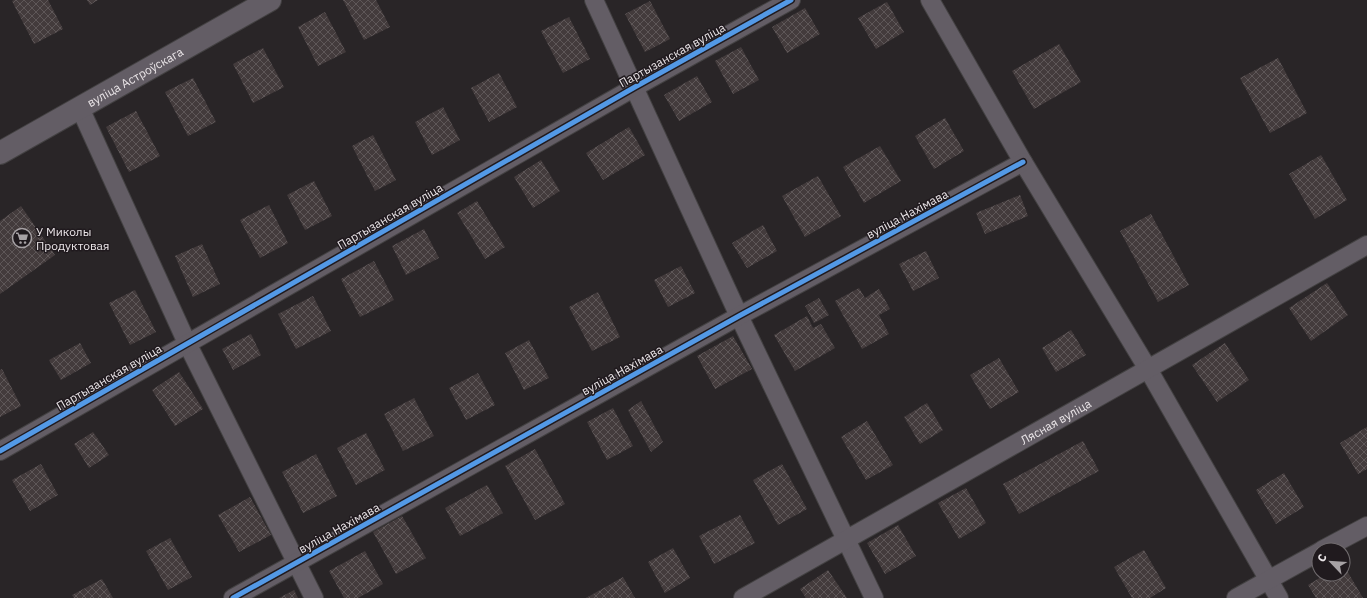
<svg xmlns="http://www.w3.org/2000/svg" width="1367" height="598" font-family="'IBM Plex Sans',sans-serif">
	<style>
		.building { fill: url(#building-cross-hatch) }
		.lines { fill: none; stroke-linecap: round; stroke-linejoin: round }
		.minor-casing { stroke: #434142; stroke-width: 20 }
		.tertiary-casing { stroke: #434142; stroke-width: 24 }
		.minor { stroke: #635d65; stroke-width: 18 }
		.tertiary { stroke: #635d65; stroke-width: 22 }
		.cycleway-casing { stroke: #201a1e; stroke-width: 8 }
		.cycleway { stroke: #5399e6; stroke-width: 5 }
		.labels { text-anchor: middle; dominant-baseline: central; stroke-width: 3; stroke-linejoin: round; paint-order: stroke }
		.street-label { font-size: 12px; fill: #ebe6e9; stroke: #201a1e }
		.poi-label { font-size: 12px; fill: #ebe6e9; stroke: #201a1e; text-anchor: start }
	</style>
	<defs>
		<pattern id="building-cross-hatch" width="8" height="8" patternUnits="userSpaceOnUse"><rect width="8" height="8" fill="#433b3c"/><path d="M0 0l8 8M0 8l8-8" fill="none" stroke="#5e5758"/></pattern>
	</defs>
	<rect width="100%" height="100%" fill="#292527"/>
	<!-- building -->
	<path class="building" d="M14,0H48L63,29L34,44L12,1Z
		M87,0H98L90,5Z
		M343,0H376L390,27L364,40Z
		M650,1L670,39L645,52L625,14Z
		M887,2L904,32L876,49L858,18Z
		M805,8L820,34L787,53L772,27Z
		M325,12L346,52L318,66L298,27Z
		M569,17L590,59L563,73L541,31Z
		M1059,44L1081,82L1034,109L1012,71Z
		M741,47L759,80L733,94L715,61Z
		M263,48L284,87L253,103L233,64Z
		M1278,58L1307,113L1270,133L1240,78Z
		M499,73L517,107L489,122L471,88Z
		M697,76L712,102L679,121L664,95Z
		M193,78L216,122L188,136L165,92Z
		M443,107L460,140L432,155L415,122Z
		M136,111L160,156L129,172L106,127Z
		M945,118L964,151L934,169L915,136Z
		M629,127L645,155L603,180L586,153Z
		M373,135L396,180L375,191L352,146Z
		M880,146L901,181L864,203L843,167Z
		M1321,155L1347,200L1315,219L1289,174Z
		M541,160L560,191L533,208L514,177Z
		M818,176L841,216L805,237L782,196Z
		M314,181L332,216L305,230L287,195Z
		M1020,195L1028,216L985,234L976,213Z
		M477,201L505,247L485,259L457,213Z
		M269,205L288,243L260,258L240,220Z
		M21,206L55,255L0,294V221Z
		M1151,214L1189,285L1158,302L1120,231Z
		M763,225L777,251L747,268L732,243Z
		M424,229L439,258L406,275L392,246Z
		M202,244L220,284L193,297L175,256Z
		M926,251L939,278L913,291L899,264Z
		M374,261L394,300L360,317L341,279Z
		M681,266L695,293L668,307L654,280Z
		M1327,283L1348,315L1311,341L1289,308Z
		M859,288L865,298L879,289L890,309L879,315L889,334L862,349L835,301Z
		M135,290L156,332L130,345L109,303Z
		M598,292L620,337L592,351L569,307Z
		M313,296L331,331L296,349L278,314Z
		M819,298L829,315L814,323L805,306Z
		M807,316L813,328L821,324L835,348L795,371L774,335Z
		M1071,330L1086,355L1056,372L1042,348Z
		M251,334L261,355L233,370L222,349Z
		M733,336L752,369L715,389L697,356Z
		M529,340L549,378L524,390L505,353Z
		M80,343L91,363L61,380L49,360Z
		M1225,343L1249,380L1217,402L1192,365Z
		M999,358L1019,392L990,409L970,375Z
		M2,369L21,406L0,417V370Z
		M179,372L203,409L175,426L152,390Z
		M478,373L495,405L466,420L449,388Z
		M414,398L434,436L403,451L384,414Z
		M641,401L663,442L651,452L628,410Z
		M927,403L943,430L920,444L904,417Z
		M613,408L633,446L607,460L587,422Z
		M867,421L893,465L866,480L841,437Z
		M1367,427V469L1358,474L1340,443Z
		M93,432L109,455L89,468L74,444Z
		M366,433L385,470L356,485L337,448Z
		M1083,441L1099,471L1019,514L1003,484Z
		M535,449L565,504L535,520L505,466Z
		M316,454L337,496L303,513L282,472Z
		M41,464L58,495L30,511L12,480Z
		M782,464L807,509L778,525L753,480Z
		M1284,473L1304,507L1276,524L1256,490Z
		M487,485L503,513L460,536L445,508Z
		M966,488L986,523L959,539L938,503Z
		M250,497L271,535L239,552L218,515Z
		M740,515L755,543L714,564L699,536Z
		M402,516L426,558L396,574L373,532Z
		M898,525L916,556L885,574L867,543Z
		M170,538L192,577L168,590L146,551Z
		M673,548L690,578L665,593L648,562Z
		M1144,550L1166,588L1150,598H1132L1114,567Z
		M365,551L383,584L358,598H344L329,571Z
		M1343,564L1363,598H1316L1308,585L1326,574H1343Z
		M828,570L847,598H806L800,589Z
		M623,577L635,598H586Z
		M102,579L113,598H74L72,595Z
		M294,590L298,598H279Z"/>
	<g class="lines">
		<defs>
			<g id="minor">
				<path d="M594,0L739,316L874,598"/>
				<path d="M930,0L1023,162L1148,369L1279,598"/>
				<path d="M80,108L187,343L314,598"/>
				<path d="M0,451L635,87L791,0"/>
				<path d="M1322,550L1367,526"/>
				<path d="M233,598L739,316L1023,162"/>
				<path id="s1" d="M743,598L1367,245"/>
				<path d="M1236,598L1319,552"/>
			</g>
			<g id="tertiary">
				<path id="s2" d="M0,153L270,0"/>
			</g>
		</defs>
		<!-- minor casing -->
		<use href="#minor" class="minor-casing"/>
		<!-- tertiary casing -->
		<use href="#tertiary" class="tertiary-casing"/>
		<!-- minor -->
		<use href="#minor" class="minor"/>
		<!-- tertiary -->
		<use href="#tertiary" class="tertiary"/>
		<defs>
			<path id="cycleway" d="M0,451L635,87L791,0
				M233,598L739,316L1023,162"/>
		</defs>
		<!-- cycleway casing -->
		<use href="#cycleway" class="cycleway-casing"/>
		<!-- cycleway -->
		<use href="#cycleway" class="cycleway"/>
	</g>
	<!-- icons -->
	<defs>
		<symbol id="supermarket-ring" viewBox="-11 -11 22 22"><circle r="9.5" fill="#201a1e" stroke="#a7a2a5" stroke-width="1.5"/><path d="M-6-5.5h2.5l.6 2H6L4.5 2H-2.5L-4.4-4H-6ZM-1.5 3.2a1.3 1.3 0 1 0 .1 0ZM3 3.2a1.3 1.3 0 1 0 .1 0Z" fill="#a7a2a5"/></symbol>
	</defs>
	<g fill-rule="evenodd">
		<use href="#supermarket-ring" x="11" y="227" width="22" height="22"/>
	</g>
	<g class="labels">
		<!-- street labels -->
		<g class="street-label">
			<text transform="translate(672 55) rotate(-29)">Партызанская вуліца</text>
			<text stroke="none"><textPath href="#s2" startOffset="155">вуліца Астроўскага</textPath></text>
			<text transform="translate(907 214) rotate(-28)">вуліца Нахімава</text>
			<text transform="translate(390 216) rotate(-30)">Партызанская вуліца</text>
			<text transform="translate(622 370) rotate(-29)">вуліца Нахімава</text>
			<text transform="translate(109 377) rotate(-30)">Партызанская вуліца</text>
			<text stroke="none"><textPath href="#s1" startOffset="359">Лясная вуліца</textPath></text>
			<text transform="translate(339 528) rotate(-29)">вуліца Нахімава</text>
		</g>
		<!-- poi labels -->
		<g class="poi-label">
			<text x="36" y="231">У Миколы<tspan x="36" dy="14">Продуктовая</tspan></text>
		</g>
	</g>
	<!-- north arrow -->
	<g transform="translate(1331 562) rotate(295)"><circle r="19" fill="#201a1e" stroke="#716c6f"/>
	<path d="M0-3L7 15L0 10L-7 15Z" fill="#a7a2a5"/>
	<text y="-6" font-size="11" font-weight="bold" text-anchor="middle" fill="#ebe6e9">С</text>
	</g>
</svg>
